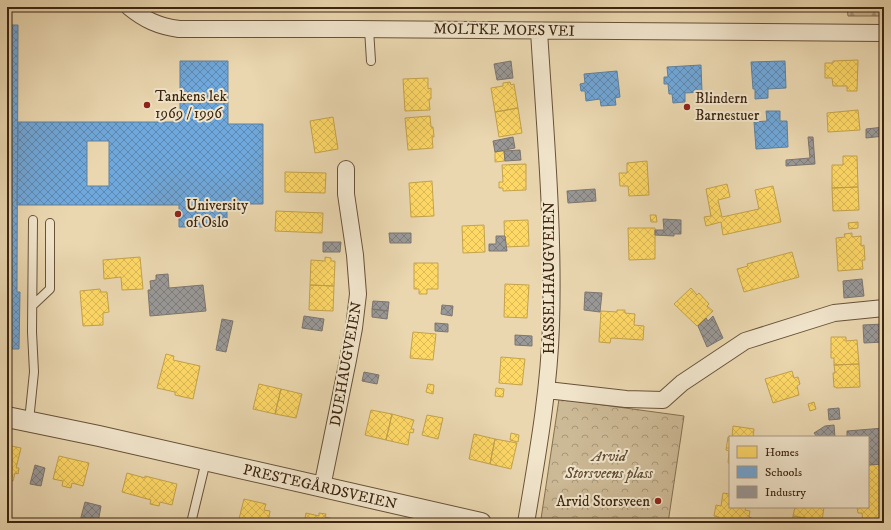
<svg xmlns="http://www.w3.org/2000/svg" width="891" height="530" font-family="'IM FELL DW Pica',serif">
	<style>
		.forest { fill: url(#forest-firs); stroke: #846f52 }
		.park { fill: url(#park-crowns); stroke: #846f52 }
		.homes { fill: url(#homes-cross-hatch); stroke: #c4a34c }
		.schools { fill: url(#schools-cross-hatch); stroke: #60819f; fill-rule: evenodd }
		.industry { fill: url(#industry-cross-hatch); stroke: #7d7670 }
		.lines { fill: none; stroke-linecap: round; stroke-linejoin: round }
		.service-casing { stroke: #685238; stroke-width: 10 }
		.minor-casing { stroke: #685238; stroke-width: 18 }
		.tertiary-casing { stroke: #685238; stroke-width: 22 }
		.service { stroke: #f1e5cc; stroke-width: 8 }
		.minor { stroke: #f1e5cc; stroke-width: 16 }
		.tertiary { stroke: #f1e5cc; stroke-width: 20 }
		.poi-dot { fill: #8f2418; stroke: #f1e5cc; stroke-width: 1.5 }
		.labels { text-anchor: middle; dominant-baseline: central; stroke-width: 4; stroke-linejoin: round; paint-order: stroke }
		.street-label { font-size: 15px; fill: #3c2510; stroke: #f1e5cc }
		.poi-label { font-size: 15px; fill: #3c2510; stroke: #f1e5cc; text-anchor: start }
		.park-label { font-size: 15px; font-style: italic; fill: #604a31; stroke: #f1e5cc }
	</style>
	<defs>
		<pattern id="forest-firs" width="22" height="20" patternUnits="userSpaceOnUse"><rect width="22" height="20" fill="#ccb995"/><path d="M5 1l3.5 6h-7zM16 11l3.5 6h-7z" fill="#a79678"/></pattern>
		<pattern id="park-crowns" width="20" height="18" patternUnits="userSpaceOnUse"><rect width="20" height="18" fill="#ccb995"/><path d="M2 6a3 3 0 1 1 6 0M12 15a3 3 0 1 1 6 0" fill="none" stroke="#a79678"/></pattern>
		<pattern id="homes-cross-hatch" width="8" height="8" patternUnits="userSpaceOnUse"><rect width="8" height="8" fill="#ffd966"/><path d="M0 0l8 8M0 8l8-8" fill="none" stroke="#dbba57"/></pattern>
		<pattern id="schools-cross-hatch" width="8" height="8" patternUnits="userSpaceOnUse"><rect width="8" height="8" fill="#6fa8dc"/><path d="M0 0l8 8M0 8l8-8" fill="none" stroke="#5c89b1"/></pattern>
		<pattern id="industry-cross-hatch" width="8" height="8" patternUnits="userSpaceOnUse"><rect width="8" height="8" fill="#999"/><path d="M0 0l8 8M0 8l8-8" fill="none" stroke="#7e7d7b"/></pattern>
	</defs>
	<rect width="100%" height="100%" fill="#ead7b0"/>
	<filter id="stains"><feTurbulence type="fractalNoise" baseFrequency=".005" numOctaves="4"/><feColorMatrix values="0 0 0 0 .2 0 0 0 0 .09 0 0 0 0 .02 0 0 0 .5 -.17"/></filter>
	<radialGradient id="worn" r=".72"><stop offset=".6" stop-color="#630" stop-opacity="0"/><stop offset="1" stop-color="#630" stop-opacity=".3"/></radialGradient>
	<!-- forest -->
	<path class="forest" d="M847,7H884L882,16H848Z"/>
	<!-- park -->
	<path class="park" d="M559,399L684,416L668,523H568L541,519Z"/>
	<!-- homes -->
	<path class="homes" d="M858,60L857,91H847V86H833L832,78H825V63H833V61Z
		M428,78V89L431,88V99H429L430,110L405,111L403,79Z
		M510,82L511,85L514,84L518,108L495,112L491,88L503,86V83Z
		M518,108L522,133L499,137L495,112Z
		M858,110L860,130L828,132L827,113Z
		M430,116L431,127H433L434,137H432L433,148L408,150L405,118Z
		M333,117L338,149L315,153L310,121Z
		M504,151L505,161L495,162V152Z
		M843,156H857L858,187L832,188V165H843Z
		M647,161L649,195L629,196L628,186H620L619,173H627V163Z
		M526,164V190L503,191V188H499V182H503L502,165Z
		M285,172L326,173L325,193L285,192Z
		M432,181L434,216L411,217L409,183Z
		M727,184L730,197L718,200L722,217L759,209L755,190L773,186L781,222L723,235L721,222L706,226L704,217L711,216L706,189Z
		M858,187L859,210L833,211L832,188Z
		M276,211L323,213L322,233L275,231Z
		M650,215H656L657,222H651Z
		M528,220L529,246L505,247L504,221Z
		M858,222V228L849,229L848,223Z
		M484,225L485,252L463,253L462,226Z
		M628,228H655V259L629,260Z
		M852,233V237L861,236V246L864,245L865,260H862L863,269L838,271L836,238L845,237L844,234Z
		M792,252L799,277L744,292L737,269L748,266L747,264Z
		M140,257L143,289L122,290L121,277L104,279L103,260Z
		M325,257L331,258V261H335L334,286L310,285L311,260L325,261Z
		M414,263H438V289H427V294H419V289H414Z
		M505,284L529,285L527,318L504,317Z
		M310,285L334,286L333,311L309,310Z
		M691,288L697,295L699,293L709,304L707,306L713,311L697,326L674,304Z
		M100,289L101,292H107L109,312L103,313V325L83,326L80,291Z
		M617,310H625V313L635,314L634,325L644,326L643,340L611,338L610,343L599,342L601,311L617,312Z
		M413,332L436,334L433,360L410,358Z
		M831,337H846V341L857,340L859,364L834,365V358H831Z
		M166,354L174,356L173,360L200,366L193,399L175,395V392L157,388Z
		M501,357L525,359L522,385L499,383Z
		M859,364L860,387L836,388V387H834L833,373H835L834,365Z
		M792,371L794,378L798,377L800,384L797,386L799,395L773,403L765,379Z
		M259,384L281,389L275,414L253,409Z
		M428,384L434,385L433,394L426,392Z
		M496,388L504,389L503,397L495,396Z
		M281,389L302,394L296,418L275,414Z
		M814,402L816,409L810,411L808,404Z
		M371,410L392,414L386,440L365,435Z
		M392,414L414,420L411,429H414L413,433L410,432L408,445L386,440Z
		M427,415L443,418L438,439L422,435Z
		M733,426L754,429L753,437H732Z
		M511,433L519,435L518,442L510,440Z
		M474,434L495,439L490,464L469,459Z
		M728,437L730,438V463H728L729,451L726,450Z
		M495,439L517,443L511,469L490,464Z
		M7,445L21,448L16,468H19L18,474L15,473L13,481L7,479Z
		M59,456L89,463L83,486L72,483L71,488L62,486L63,481L53,479Z
		M884,464V522L863,523L862,513H858L857,507H868V465Z
		M127,473L145,478V476L177,484L172,505L160,502L159,506L150,504L151,500L122,492Z
		M723,493L730,494V507H746L745,510L750,511L749,517L752,518L751,523H718L719,517L714,516L716,505L721,506Z
		M244,499L266,504L264,510L270,511L268,523H238Z
		M795,507H824L822,521L793,516Z
		M306,513L319,516V513L326,514L325,517L338,520L337,523H304Z
		M793,516L822,521L821,523H792Z"/>
	<!-- schools -->
	<path class="schools" d="M180,7H347V9L180,8Z
		M7,25H18L17,292H20L19,349H7Z
		M180,61H228V124H263V204H227V227H179V205H17L18,122H180ZM87,141H109V186H87Z
		M785,61L786,88L768,89V98L755,99V89H753L751,62Z
		M701,65L702,92L685,93V102L673,103L672,94H669L668,84H664V77H668L667,67Z
		M617,71L620,97L615,98L616,105L601,106L600,99L586,101L585,91H581L580,84L585,83L584,74Z
		M766,111H780V121H787L788,147L756,149L754,122L767,121Z"/>
	<!-- industry -->
	<path class="industry" d="M511,61L513,78L497,80L494,64Z
		M884,127V136L866,138V129Z
		M513,137L515,148L495,152L493,141Z
		M808,137H813L815,164L786,166V160L810,158Z
		M520,150L521,160L505,161L504,151Z
		M595,189L596,201L568,203L567,191Z
		M663,219L681,220V234H674V236L655,235V230H664Z
		M389,233H411V243H390Z
		M496,236H505L507,251H489V244H496Z
		M323,242H341L340,252H323Z
		M168,274L169,288L203,285L206,311L150,316L148,290H151L150,281L156,280V275Z
		M862,279L864,296L844,298L843,281Z
		M585,292L602,293L600,312L584,310Z
		M373,301L389,302L388,311L372,309Z
		M442,305L453,306L452,316L441,314Z
		M372,309L388,311L387,319L372,317Z
		M304,316L324,319L322,331L302,328Z
		M713,316L723,338L707,347L698,326L706,318L708,321Z
		M222,319L233,321L226,352L216,350Z
		M435,323L448,324V332L435,331Z
		M883,324L884,342L864,343L863,325Z
		M515,335L532,336V346L515,345Z
		M364,372L379,375L377,384L362,381Z
		M839,408L840,419L829,420L828,409Z
		M834,425L835,437H817L814,433L825,426Z
		M884,428V464L868,465V437H847V431Z
		M35,465L45,468L41,486L30,484Z
		M85,502L101,506L98,523L80,521Z"/>
	<g class="lines">
		<defs>
			<path id="service" d="M369,29L371,61
				M33,305L50,289V223
				M29,421L34,372L32,332L33,220
				M191,523L206,461"/>
			<path id="minor" d="M129,7C145,20 158,26 179,29H354L884,33
				M547,390L626,399L663,400L682,383L745,341L834,313L884,308
				M322,487L348,360L354,328L358,294L355,255L346,194V169
				M526,523C537,457 549,392 551,325C554,227 545,129 539,31"/>
			<path id="tertiary" d="M7,417L99,436L481,523"/>
		</defs>
		<!-- service casing -->
		<use href="#service" class="service-casing"/>
		<!-- minor casing -->
		<use href="#minor" class="minor-casing"/>
		<!-- tertiary casing -->
		<use href="#tertiary" class="tertiary-casing"/>
		<!-- service -->
		<use href="#service" class="service"/>
		<!-- minor -->
		<use href="#minor" class="minor"/>
		<!-- tertiary -->
		<use href="#tertiary" class="tertiary"/>
	</g>
	<!-- markers -->
	<g class="poi-dot">
		<circle cx="147" cy="105" r="4"/>
		<circle cx="687" cy="107" r="4"/>
		<circle cx="178" cy="214" r="4"/>
		<circle cx="658" cy="501" r="4"/>
	</g>
	<g class="labels">
		<!-- street labels -->
		<g class="street-label">
			<text transform="translate(504 30) rotate(1)">MOLTKE MOES VEI</text>
			<text transform="translate(549 278) rotate(-90)">HASSELHAUGVEIEN</text>
			<text transform="translate(346 364) rotate(-80)">DUEHAUGVEIEN</text>
			<text transform="translate(320 487) rotate(13)">PRESTEGÅRDSVEIEN</text>
		</g>
		<!-- poi labels -->
		<g class="poi-label">
			<text x="155" y="96">Tankens lek<tspan x="155" dy="17">1969 / 1996</tspan></text>
			<text x="695" y="98">Blindern<tspan x="695" dy="17">Barnestuer</tspan></text>
			<text x="186" y="205">University<tspan x="186" dy="17">of Oslo</tspan></text>
			<text x="650" y="501" text-anchor="end">Arvid Storsveen</text>
		</g>
		<!-- park labels -->
		<g class="park-label">
			<text x="609" y="456">Arvid<tspan x="609" dy="17">Storsveens plass</tspan></text>
		</g>
	</g>
	<!-- margin -->
	<rect width="891" height="530" fill="none" stroke="#ead7b0" stroke-width="24"/>
	<rect x="8" y="8" width="875" height="514" fill="none" stroke="#3c2510" stroke-width="2"/>
	<rect x="12" y="12" width="867" height="506" fill="none" stroke="#3c2510"/>
	<!-- legend -->
	<rect x="729" y="436" width="140" height="72" fill="#f1e5cc" stroke="#a99881"/>
	<rect x="737" y="446" width="20" height="12" fill="#ffd966" stroke="#a99881"/>
	<text x="765" y="456" font-size="12" fill="#3c2510">Homes</text>
	<rect x="737" y="466" width="20" height="12" fill="#6fa8dc" stroke="#a99881"/>
	<text x="765" y="476" font-size="12" fill="#3c2510">Schools</text>
	<rect x="737" y="486" width="20" height="12" fill="#999999" stroke="#a99881"/>
	<text x="765" y="496" font-size="12" fill="#3c2510">Industry</text>
	<rect width="100%" height="100%" filter="url(#stains)"/>
	<rect width="100%" height="100%" fill="url(#worn)"/>
</svg>
